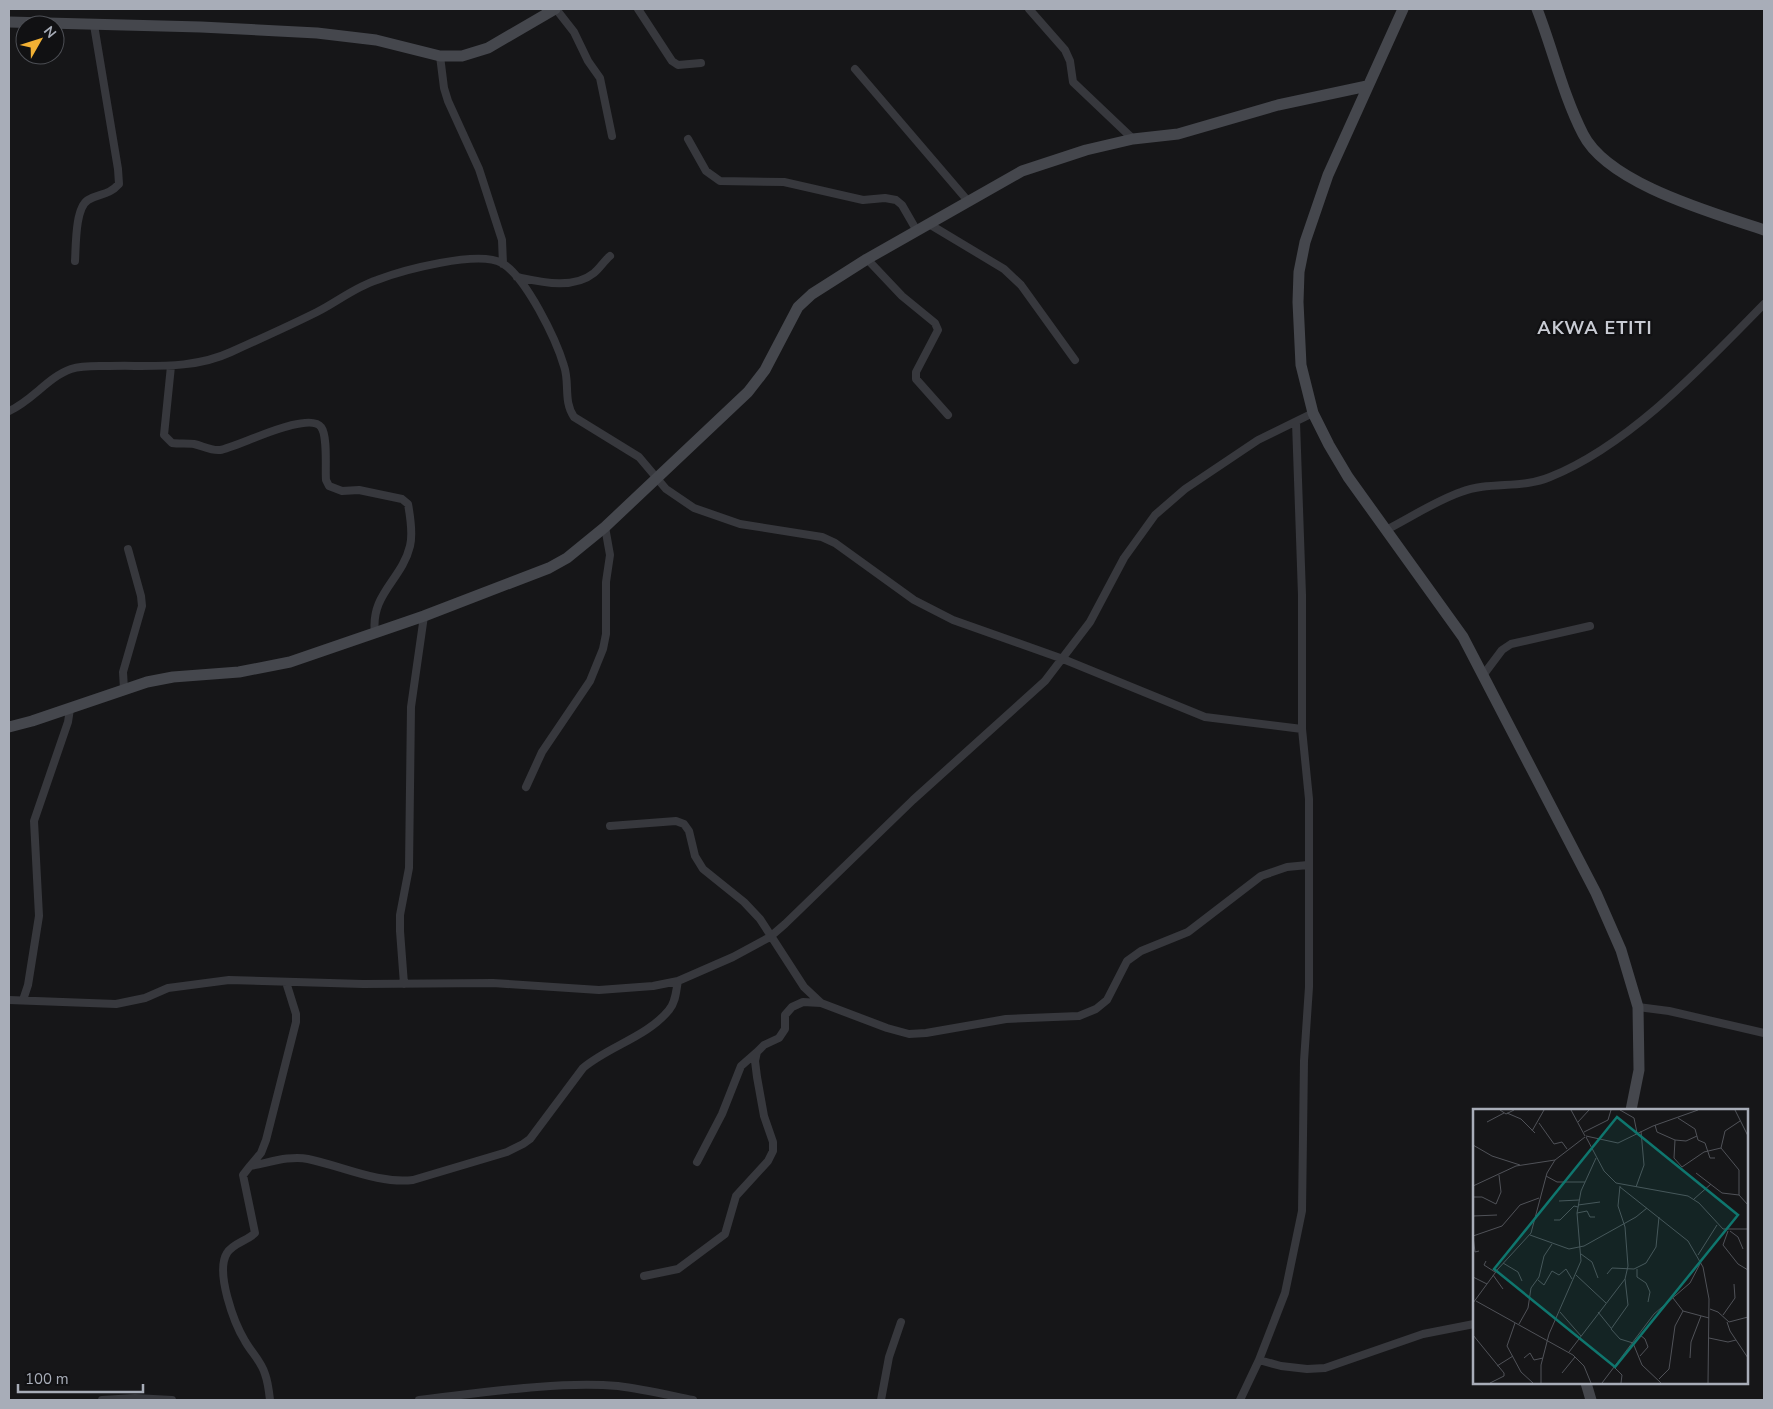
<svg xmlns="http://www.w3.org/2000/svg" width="1773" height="1409" font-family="'Nunito Sans',sans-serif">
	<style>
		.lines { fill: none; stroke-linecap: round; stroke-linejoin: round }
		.street { stroke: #37383d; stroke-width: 8 }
		.secondary { stroke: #45474d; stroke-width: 11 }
		.labels { text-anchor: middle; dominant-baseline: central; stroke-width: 4.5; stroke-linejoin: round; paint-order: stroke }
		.district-label { font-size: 18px; font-weight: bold; letter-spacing: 1px; fill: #c9ccd4; stroke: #111113 }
		.inset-road { fill: none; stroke: #505258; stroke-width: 1 }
		.view { fill: #0f766e; fill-opacity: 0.15; stroke: #0f766e; stroke-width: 2.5 }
		.inset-edge { fill: none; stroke: #a8adb8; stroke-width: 2.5 }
	</style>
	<rect width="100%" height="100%" fill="#161618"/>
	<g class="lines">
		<!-- street -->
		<path class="street" d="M556,9L574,32L588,61L600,78L612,136
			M638,9L672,61L678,65L701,63
			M1029,9L1065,50L1070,61L1073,82L1133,139
			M440,56L444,88L448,101L479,169L502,240L503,264
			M855,69L968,201
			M688,139L706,171L720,181L784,182L863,200L885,198L896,200L902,205L917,231
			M929,224L1004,269L1021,285L1075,360
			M867,259L902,296L935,323L938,330L916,372V379L948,415
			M75,261C76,246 75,208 88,200C100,193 108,196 119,184L118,169L94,25
			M517,277C541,282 573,290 594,273C600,268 604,261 610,256
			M171,366L164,435L172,443C179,444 187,443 194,444C203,446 211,451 220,450C238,447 309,410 321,427C328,436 325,468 326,480L329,486L342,491L359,490L402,499L408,504C410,515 413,534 410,546C402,580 370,594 375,633
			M9,411C32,401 48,377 71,369C83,365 97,366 109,366C151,365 192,370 231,352C260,339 289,326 317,312C337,302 355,287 377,280C403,270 478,250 502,263C526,277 556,339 564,366C570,383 563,401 574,417L639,457L666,489L694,508L740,524L822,537L835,543L914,600L953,620L1063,659L1205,717L1302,729
			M1386,530C1410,518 1435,501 1461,492C1489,481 1522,489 1550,477C1630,445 1705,364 1764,304
			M1484,674L1502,650L1511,644L1590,626
			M124,689L123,672L142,606L141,596L128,549
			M526,787L542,752L590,681L603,649L606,634V582L610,555L605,527
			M610,826L676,821L684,824L689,831L695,856L703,869L744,902L760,919L804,987L821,1003L887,1028L909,1034L926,1033L1006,1019L1079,1016L1096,1009L1107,1000L1127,961L1141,951L1188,932L1261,876L1287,867L1308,865
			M404,984L400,931V915L409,868L411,707L424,616
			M9,1000L116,1004L145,998L168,988L229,980L363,984L493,983L599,990L653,986L678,981L733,957L770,937L785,924L913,800L1045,681L1090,622L1124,558L1155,515L1185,489L1258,440L1313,413
			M23,1000L28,985L39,916L34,821L68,722L70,709
			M1638,1007L1669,1011L1764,1033
			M697,1162L722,1114L741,1066L757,1052
			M250,1166L261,1153L266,1140L296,1022V1014L286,982
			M644,1276L678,1269L725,1234L736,1196L768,1161L773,1151V1142L764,1116L757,1077L755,1061L757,1052L764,1045L779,1038L785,1029V1015L792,1007L803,1002L821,1003
			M1259,1360L1281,1366L1307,1369L1325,1368L1423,1334L1474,1324
			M102,1400L135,1398L172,1400
			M270,1400C269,1391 268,1382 265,1374C261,1361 251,1352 245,1341C234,1323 215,1272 227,1253C233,1243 247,1241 255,1233L243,1175L250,1166C268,1163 290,1155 308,1159C342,1166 378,1184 413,1180L507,1152L523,1144L530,1139L583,1068C609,1046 647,1037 669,1010C676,1002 676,990 678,981
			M419,1400C481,1393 556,1381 618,1386C643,1389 668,1395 693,1400
			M881,1400L889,1357L901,1322
			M1240,1400L1259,1360L1285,1293L1302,1211L1304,1061L1309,987V799L1302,729V595L1296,422"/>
		<!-- secondary -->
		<path class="secondary" d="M1403,9L1328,175L1305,242L1299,272L1298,302L1301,365L1313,413L1329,445L1348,477L1463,637L1596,893L1621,950L1638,1007L1639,1070L1631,1110
			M1537,9C1553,50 1563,95 1583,134C1608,184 1714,213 1764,230
			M9,22L201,27L317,33L376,40L440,56H462L488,48L555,9
			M9,727L32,721L147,682L173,677L239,672L290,662L424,616L549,568L567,558L605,527L748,392L765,370L798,307L812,294L867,259L1022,171L1086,150L1133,139L1178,134L1278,105L1367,86
			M1586,1383L1591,1400"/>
	</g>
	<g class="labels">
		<!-- district labels -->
		<g class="district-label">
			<text x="1595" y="328">AKWA ETITI</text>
		</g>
	</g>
	<!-- overview -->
	<g transform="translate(1473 1109)">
		<rect width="275" height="275" fill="#161618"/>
		<path class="inset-road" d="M27,1L33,5L41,1M98,1L112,27M147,1L161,9L164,24M262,1L275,27M34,4L48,10L62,24M205,9L222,20L225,31L232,34L237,49H242M14,13L31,4M105,13L116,1M66,14L81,35L89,33L94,40M182,16L184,23L202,31L213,32L224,27M59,22L71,1M111,23L135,11L138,1M113,27L145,34L180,17L225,1M113,28L131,62L143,74L215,87L226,94L250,120H275M202,31L201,49L209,58L231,43L248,39M0,36L19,47L47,56M248,39L266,61V86L275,96M248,39L252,22L267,12M223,64L249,84L266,86M73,67L84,73H112M0,77L43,57L82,51L112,28M147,78L215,132L230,158L236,190L235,274M163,78L171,56L168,22M0,88H9L23,95L28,83L26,66M221,90L238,75M86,92L106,91M105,96L127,93M104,104L114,102L117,108H122M0,107L24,106M81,111H87L101,97L105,98M255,122L250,136L265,155L275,161M257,122L265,128L270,140M57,126L96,140L111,137L163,108L174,99M0,127L29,117L47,96L66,89M0,127L2,143L6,142M108,145L119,153L125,169M225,146L244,116M13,152L11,156L22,163M30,154L45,163L49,172M164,160V168L173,174L177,183L175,193M134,165L139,159L161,160L173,154L183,138L186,108M20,166L30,180M103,166L133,194M0,168L14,175M152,170L155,196L138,220L147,230L160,234L169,256L188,274M65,171L71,176L79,162L86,166L93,160L99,170M200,189L210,202L236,209M3,192L100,246L111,257L118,274M0,194L25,160L58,124L74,64L82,51M237,200L245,203L256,213L275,208M87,203L108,227M125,203L138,219M250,206L262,189L261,175M254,213L257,222L275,249M42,214L34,237L48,263L60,274M46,215L55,199L58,179L66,168L71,147L79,135M0,226L31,264V267L17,274M236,229L255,233L263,231M96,243L152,170L155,157L152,118L145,97L147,77M167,247L175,238L172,230L167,226M51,249L57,244L61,251L70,249M217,249L218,233L228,207M24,257L40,247M142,259L149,266L148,274M89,264L102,248M186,270L196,260L202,217L210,202M68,274V256L76,225L108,152L104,104L108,82L123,49M129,274L181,205L217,174L228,153"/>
		<path class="view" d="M144,8L265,106L142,258L21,160Z"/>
		<rect width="275" height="275" class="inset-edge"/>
	</g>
	<!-- border -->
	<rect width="1773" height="1409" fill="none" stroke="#a8adb8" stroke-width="20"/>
	<!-- north arrow -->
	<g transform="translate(40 40) rotate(51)"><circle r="24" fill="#111113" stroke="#4d4f55"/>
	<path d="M0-4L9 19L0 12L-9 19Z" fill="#f2b134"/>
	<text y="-8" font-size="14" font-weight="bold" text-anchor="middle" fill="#a8adb8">N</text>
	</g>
	<!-- scale -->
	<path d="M18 1384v8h125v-8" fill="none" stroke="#a8adb8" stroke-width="2.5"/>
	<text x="25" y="1384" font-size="15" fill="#a8adb8" stroke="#111113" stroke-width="4" paint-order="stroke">100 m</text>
</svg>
